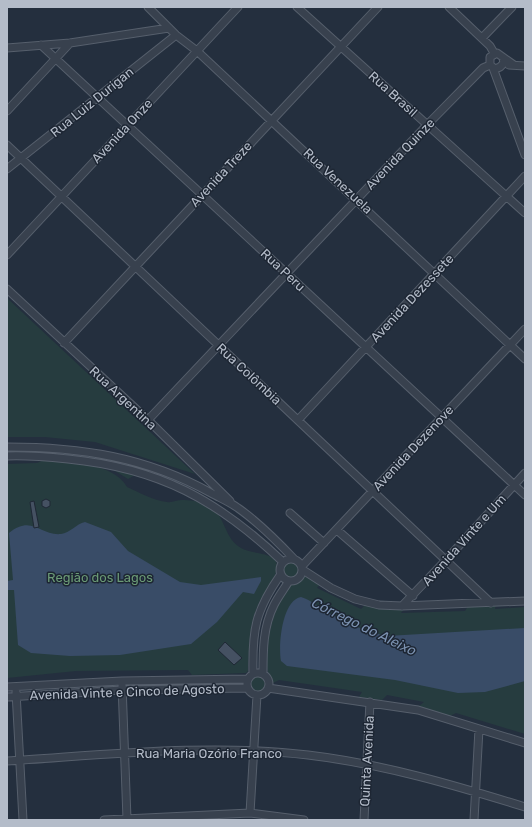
<svg xmlns="http://www.w3.org/2000/svg" width="532" height="827" font-family="Rubik,sans-serif">
	<style>
		.green { fill: #263c3f }
		.water { fill: #394c67 }
		.building { fill: #455162; stroke: #1f2835 }
		.lines { fill: none; stroke-linecap: round; stroke-linejoin: round }
		.minor-casing { stroke: #565f6c; stroke-width: 9 }
		.minor { stroke: #38414e; stroke-width: 7 }
		.labels { text-anchor: middle; dominant-baseline: central; stroke-width: 3; stroke-linejoin: round; paint-order: stroke }
		.street-label { font-size: 13px; fill: #b4bcc9; stroke: #1d2633 }
		.park-label { font-size: 13px; fill: #6b9a76; stroke: #1d2633 }
		.water-label { font-size: 14px; font-style: italic; fill: #7c92b1; stroke: #1d2633 }
	</style>
	<rect width="100%" height="100%" fill="#242f3e"/>
	<!-- green -->
	<path class="green" d="M7,298L195,474L95,442L45,437H7Z
		M44,460C70,463 113,462 127,487C138,492 155,501 167,502C172,503 177,500 182,500C189,500 200,501 206,504C226,512 222,537 241,548C252,555 278,551 277,567C277,578 262,595 258,605C249,625 249,649 248,671L246,673L192,675L188,670L76,671L7,678V464L37,463Z
		M112,469L135,475L128,479Z
		M283 570a8 8 0 1 1 16 0a8 8 0 1 1-16 0Z
		M306,574L320,584L317,588L361,609L366,604L405,608L401,613L465,611L468,606L496,605L495,609L525,607V734L456,713L450,716L419,706L424,702L387,695L382,700L359,697L362,692L279,680L271,684C271,679 269,676 268,672C263,650 274,597 293,583C298,579 302,579 306,574Z
		M249 684a8 8 0 1 1 16 0a8 8 0 1 1-16 0Z"/>
	<!-- water -->
	<path class="water" d="M85,522L111,532L128,551L180,582L201,585L261,577V581L254,594L243,592L217,622L191,644L120,655L70,656L31,653L18,645L14,590H7V581L13,580L9,533C32,514 40,536 61,534C70,533 76,524 85,522Z
		M301,597C312,600 320,609 331,614C348,624 368,632 387,636L525,628V681L485,692L458,693L395,680L287,666L281,661C278,646 282,600 301,597Z"/>
	<!-- building -->
	<path class="building" d="M46,499L50,501V506L46,508L42,506V501Z
		M34,501L39,527L34,528L30,502Z
		M225,642L242,658L234,665L218,650Z"/>
	<g class="lines">
		<defs>
			<path id="minor" d="M148,7L176,35L197,51L525,359
				M297,7L525,213
				M449,7L490,46L494,53
				M482,38L512,7
				M41,45L525,495
				M7,48L70,43L169,28
				M503,58L504,63L500,67L495,69L490,65V57L497,53L514,65
				M509,65L525,66
				M493,68L525,155
				M7,111L70,43
				M7,145L491,603
				M7,169L176,35
				M7,255L238,7
				M7,289L148,420L230,501
				M64,343L378,7
				M148,420L427,125L483,68L490,65
				M298,420L525,176
				M7,447C81,447 146,457 211,493C220,498 230,502 238,508C258,522 277,541 294,559
				M7,456C27,455 48,457 68,459C159,468 218,500 283,562
				M290,513L324,543
				M337,530L413,596
				M280 570a11 11 0 1 1 22 0a11 11 0 1 1-22 0Z
				M302,566L525,329
				M303,570L331,588L355,599L379,605L402,606L525,601
				M402,606L446,560L525,473
				M247 684a11 11 0 1 1 22 0a11 11 0 1 1-22 0Z
				M253,674C252,630 255,611 281,574
				M263,674C263,650 263,627 274,605C278,597 284,589 289,581
				M122,685L127,819
				M7,687L122,681L247,679
				M268,688L418,710L525,743
				M16,692L23,820
				M7,697L122,690L247,688
				M7,761C104,755 212,743 308,755C383,764 454,785 525,807
				M250,813L257,695
				M104,820L250,813L304,820
				M364,820L370,702
				M474,820L479,729"/>
		</defs>
		<!-- minor casing -->
		<use href="#minor" class="minor-casing"/>
		<!-- minor -->
		<use href="#minor" class="minor"/>
	</g>
	<g class="labels">
		<!-- street labels -->
		<g class="street-label">
			<text transform="translate(393 94) rotate(42)">Rua Brasil</text>
			<text transform="translate(92 102) rotate(-39)">Rua Luiz Durigan</text>
			<text transform="translate(122 131) rotate(-47)">Avenida Onze</text>
			<text transform="translate(400 154) rotate(-46)">Avenida Quinze</text>
			<text transform="translate(221 174) rotate(-47)">Avenida Treze</text>
			<text transform="translate(338 181) rotate(43)">Rua Venezuela</text>
			<text transform="translate(283 270) rotate(43)">Rua Peru</text>
			<text transform="translate(412 298) rotate(-47)">Avenida Dezessete</text>
			<text transform="translate(249 374) rotate(43)">Rua Colômbia</text>
			<text transform="translate(123 398) rotate(43)">Rua Argentina</text>
			<text transform="translate(413 448) rotate(-47)">Avenida Dezenove</text>
			<text transform="translate(464 540) rotate(-48)">Avenida Vinte e Um</text>
			<text transform="translate(127 692) rotate(-2)">Avenida Vinte e Cinco de Agosto</text>
			<text x="209" y="753">Rua Maria Ozório Franco</text>
			<text transform="translate(367 761) rotate(-87)">Quinta Avenida</text>
		</g>
		<!-- park labels -->
		<g class="park-label">
			<text x="100" y="577">Região dos Lagos</text>
		</g>
		<!-- water labels -->
		<g class="water-label">
			<text transform="translate(364 627) rotate(26)">Córrego do Aleixo</text>
		</g>
	</g>
	<!-- border -->
	<rect width="532" height="827" fill="none" stroke="#b4bcc9" stroke-width="16"/>
</svg>
